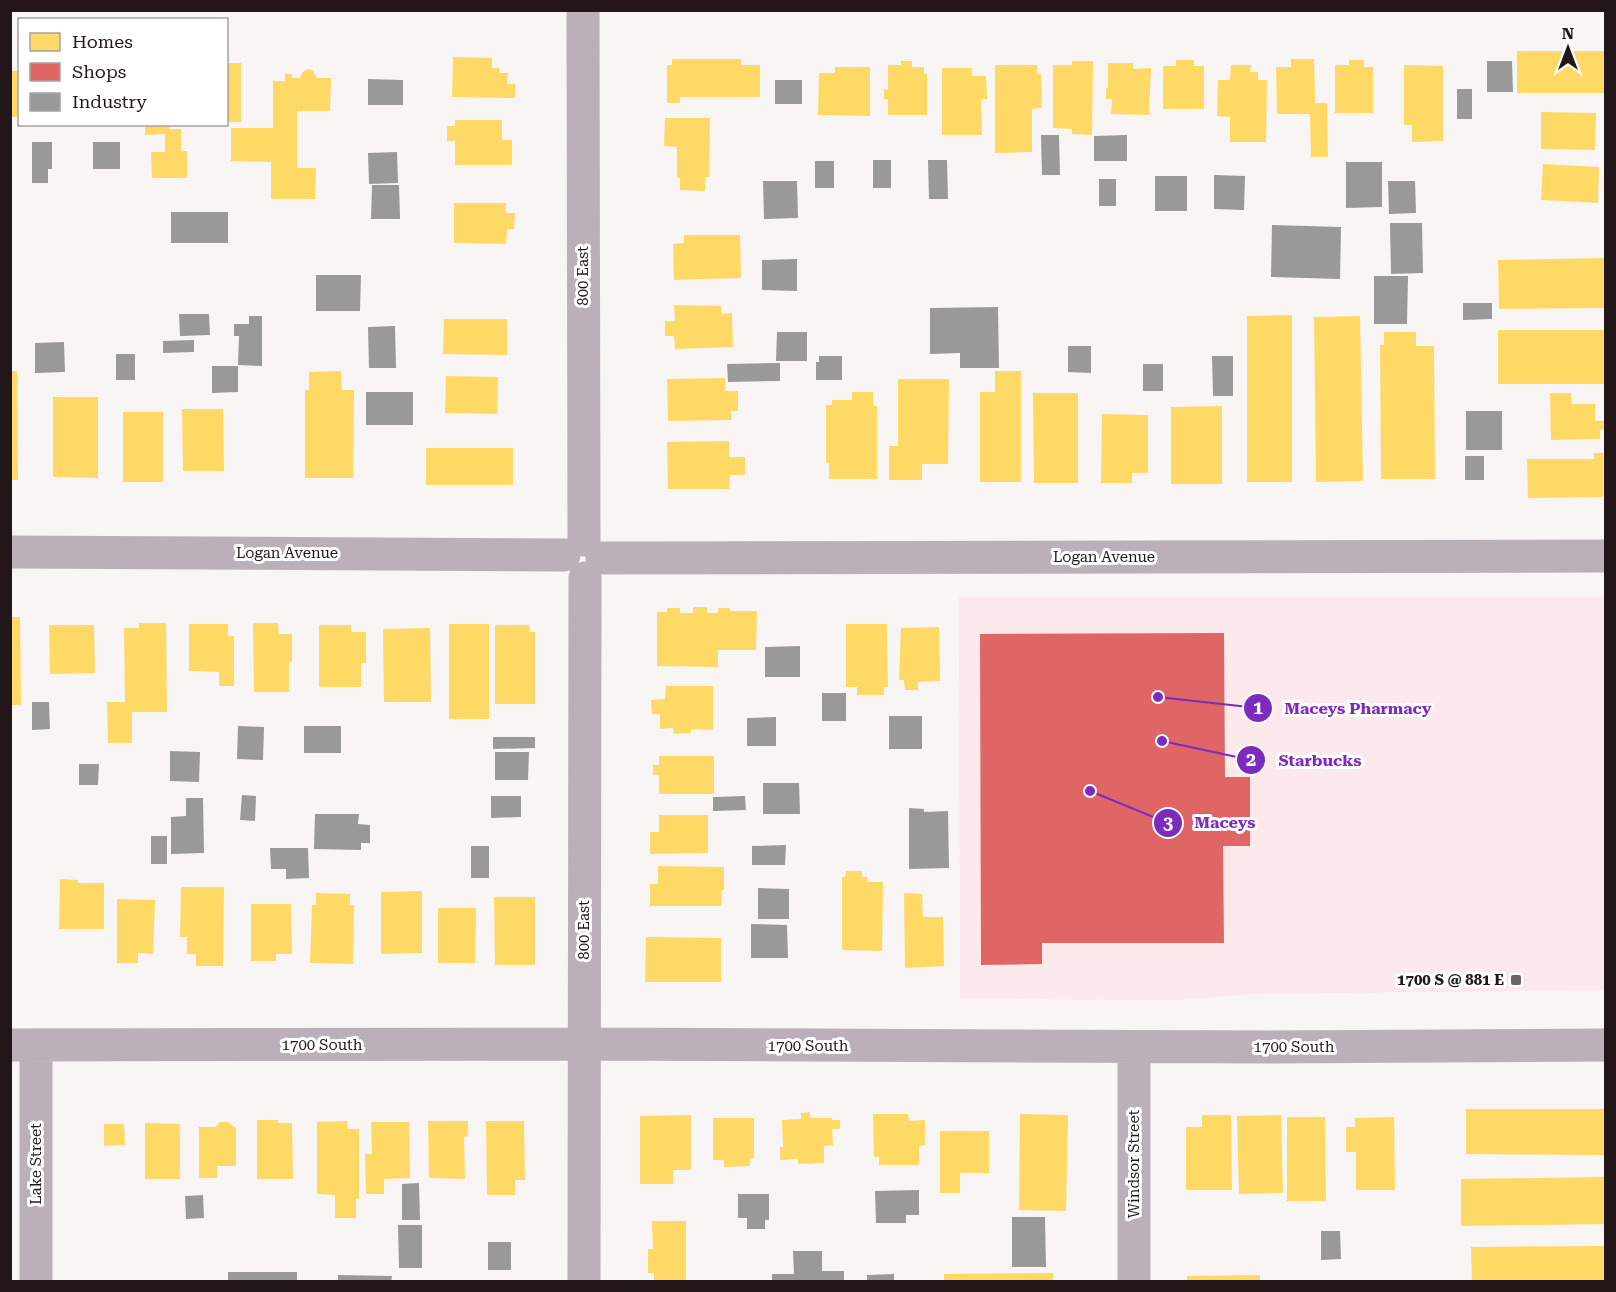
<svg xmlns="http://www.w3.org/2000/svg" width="1616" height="1292" font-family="'Roboto Serif',serif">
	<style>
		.built { fill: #fbe9ec }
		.homes { fill: #ffd966 }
		.shops { fill: #e06666 }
		.industry { fill: #999 }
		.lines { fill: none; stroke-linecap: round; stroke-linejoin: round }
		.minor { stroke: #bbb0b7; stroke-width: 33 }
		.poi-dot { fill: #6e6466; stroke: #fff; stroke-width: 2 }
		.labels { text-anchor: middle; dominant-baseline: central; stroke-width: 6; stroke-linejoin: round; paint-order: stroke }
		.street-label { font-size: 15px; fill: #231619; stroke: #fff }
		.poi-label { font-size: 15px; font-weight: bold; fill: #231619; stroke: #fff; text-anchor: end }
		.leader { fill: none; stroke: #7b2cbf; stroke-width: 2 }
		.callout-dot { fill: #7b2cbf; stroke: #fff; stroke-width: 2 }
		.mark-label { font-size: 18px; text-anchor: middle; font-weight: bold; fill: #fff }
		.callout-label { font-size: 16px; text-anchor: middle; font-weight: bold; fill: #7b2cbf; stroke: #fff; stroke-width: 6; stroke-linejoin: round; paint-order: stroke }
	</style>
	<rect width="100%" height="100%" fill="#f9f5f5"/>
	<!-- built -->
	<path class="built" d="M959,597H1605V990L1253,994L1178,1000L960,999Z"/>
	<!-- homes -->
	<path class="homes" d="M1517,51H1606V93H1517Z
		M453,57L492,58V68H499V73H508L507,84H515V98L452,97Z
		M672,59H741V65H760V97H680V103H667V65H672Z
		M1291,59H1314L1315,103H1327L1328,157H1311L1310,114H1277L1276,67H1291Z
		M1176,60H1194V66H1204V109H1163V66H1176Z
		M1349,60H1364V67H1373V113H1335V65H1349Z
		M901,61H912V67H924V74H927V115H888V99H884V89L888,90V65H901Z
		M1072,61H1093L1092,135L1072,134V129L1053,128V65H1072Z
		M226,63H241V122H226Z
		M1108,63H1133V69L1151,68L1149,115L1111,114L1112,99H1106V88H1108Z
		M995,65H1037V74H1041L1042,108L1032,109V152L995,153Z
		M1231,65H1251L1250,72H1258V80H1267L1266,142H1230V117L1217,116L1218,80H1230Z
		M1404,65L1443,66V141L1412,142V125H1404Z
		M835,67H870V116L818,115L819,73H835Z
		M942,68H972V76H986L987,99H981L982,135H942Z
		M307,69L312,70L317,78H331L330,111H297V168H316L315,199H271V162L231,161V128H273V81H285V74H292V78H300L302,73Z
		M10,71H20V117H10Z
		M1541,112L1596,113L1595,150L1541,149Z
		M665,118H710L709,177H705V191L680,190V178H677V147L664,146Z
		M455,120H502V140H512V165H455V141H447V126H455Z
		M145,124H169V129H181V151H187V178H152L151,152H165V134L145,135Z
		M1543,164L1599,167L1598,203L1541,200Z
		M454,203H506V213H515L514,229H507L506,244L454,243Z
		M684,235H740L741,278L674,280L673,244L684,243Z
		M1605,258L1606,308L1499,309L1498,260Z
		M674,305L721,306V314L732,313L733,347L675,349L674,336H665V321H675Z
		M1292,315V482H1247V316Z
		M1360,316L1363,481L1316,482L1314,317Z
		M444,319H507V355L443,354Z
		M1498,330H1605V384H1498Z
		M1384,332H1416V346H1434L1435,479H1381L1380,345H1384Z
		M10,371H17L18,480H10Z
		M341,371L342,390H354L353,478H305V390H309V372Z
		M995,371H1021V482H980V392H995Z
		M446,376L498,377L497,414L445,413Z
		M725,378V391H738V411H731V420L668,421L667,379Z
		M898,379H949L948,464H922V480H889V446H898Z
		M852,392H873V406H877V479H829V463H826V405H832V400H852Z
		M1033,393H1078V483H1034Z
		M1550,393H1571L1572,404H1595V421H1605V429L1600,430V439L1551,440Z
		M53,397H98V478L53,477Z
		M1222,406V484H1171V407Z
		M182,409H223L224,471H183Z
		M123,412H163V482H123Z
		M1102,414L1148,415V473H1132V483H1101Z
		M729,441V457H745V475H730L729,489H668L667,442Z
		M426,448H513V485H426Z
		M1594,453H1603V497L1528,498L1527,459H1594Z
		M693,607H707V613H718V608H730V611H757L756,650H718V667L657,666V612H667V608H680V613H693Z
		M10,617H20L21,705H10Z
		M139,623H166L167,712H132V743H108L107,702H125L124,628H139Z
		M253,623H278L279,634H292V662H289V692H254Z
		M189,624H228V636H234V686H219V672L189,671Z
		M449,624H489V719H449Z
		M846,624H887L888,687H884V695H857V687H846Z
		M49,625H94L95,673L50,674Z
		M319,625H351V632H366V663H361V687H319Z
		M495,625H529V632H535V704H495Z
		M939,627L940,681L918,682V690H905L904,680H899L901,628Z
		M430,628L431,702H384L383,629Z
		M666,686H713V730L691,729V733L674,734L673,728L660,729V714H652L651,700L665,699Z
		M659,756H714V794H659V775H653V765H659Z
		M659,815H708V853L650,854V832H659Z
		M658,866L724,867V890H722L721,906H650V884H658Z
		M846,871H862V877H867V882H883L882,951L842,950V877H845Z
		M60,879L78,880V883H104V929H59Z
		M181,887H224L223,966H196V954H187V937H180Z
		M422,891V953L381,954V892Z
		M316,893L350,894V905H354L353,964L310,963L312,905H316Z
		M904,893L922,894L923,917H943L944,966L905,968Z
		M494,897H535V965H495Z
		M117,899L155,900L153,954L138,953V963H117Z
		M251,904H291L292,954H276V961H251Z
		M438,908H476L475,963H438Z
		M646,937L721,938V982H645Z
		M1466,1109H1606V1155L1466,1154Z
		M810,1112V1118H832V1120H840V1129H832L833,1145L824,1146V1163L798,1164V1159L780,1160V1147H783L782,1120L801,1119V1113Z
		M873,1114H908L909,1121L925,1120V1145L919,1146V1165H879V1157H874Z
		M1020,1114L1068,1115L1066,1211L1019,1210Z
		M691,1115V1170H673V1184H640V1116Z
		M1202,1115H1231L1232,1190H1186V1127H1202Z
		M1281,1115L1283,1193L1239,1194L1237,1116Z
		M1287,1117H1325L1326,1201H1287Z
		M1394,1117L1395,1190H1356V1152H1346V1127H1355V1118Z
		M713,1118H754V1158L750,1159V1166L724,1167V1160H713Z
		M257,1120H278V1123H292L293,1179H257Z
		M347,1121L348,1129H359V1199H356V1218H335V1195L317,1194V1122Z
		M428,1121H468V1136L464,1137L465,1179L429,1178Z
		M486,1121H524L525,1180H515V1195H487Z
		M220,1122H228L236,1128V1166H217V1178H199V1127H215Z
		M371,1122H409L410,1178L384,1179V1194H366L365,1154H372Z
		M145,1123L180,1124V1179H145Z
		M104,1124H124L125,1145L104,1146Z
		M940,1131H989V1173H960V1193H940Z
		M1606,1177V1224L1461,1226V1179Z
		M652,1221H686V1282H654V1273H648V1249H653Z
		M1606,1246V1282H1472L1471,1247Z
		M1053,1273V1282H944V1274Z
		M1260,1275V1282H1187V1276Z"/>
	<!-- shops -->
	<path class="shops" d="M1224,633L1225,777H1250V846H1223L1224,943H1042V964L981,965L980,634Z"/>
	<!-- industry -->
	<path class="industry" d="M1487,61H1512L1513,92H1487Z
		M368,79L403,80V105H368Z
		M775,80H802V104H775Z
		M1457,89H1472V119H1457Z
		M1041,135H1059L1060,175H1042Z
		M1127,135V161H1094V136Z
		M32,142H52V169H48V183H32Z
		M93,142H120V169H93Z
		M397,152L398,183L369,184L368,153Z
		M873,160H891V188H873Z
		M928,160H947L948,199H929Z
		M815,161H834V188H815Z
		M1346,162H1382V207L1346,208Z
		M1214,175L1245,176L1244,210L1214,209Z
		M1155,176H1187V211H1155Z
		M1099,179H1116V206H1099Z
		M763,181H797L798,218L764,219Z
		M1388,181H1415L1416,213L1389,214Z
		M372,185H399L400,219H371Z
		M171,212H228V243H171Z
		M1390,223H1422L1423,273L1391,274Z
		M1272,225L1341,227L1340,279L1271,277Z
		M797,259V291L762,290V260Z
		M316,275H361L360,311H316Z
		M1374,276H1408L1407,324H1374Z
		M1463,303H1492V319L1463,320Z
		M998,307L999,368H960V353L930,354V308Z
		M179,314H209L210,335L180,336Z
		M249,316H262V366L238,365L239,336H234V324H249Z
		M395,326L396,368H369L368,327Z
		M777,332H807V361H776Z
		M194,340V352L163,353V341Z
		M64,342L65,372L35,373V343Z
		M1068,346H1091V373L1068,372Z
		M116,354H135V380H116Z
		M819,356H842V380H816V362H819Z
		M1212,356H1233V396H1213Z
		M780,363V381L728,382L727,364Z
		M1143,364H1163V391H1143Z
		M212,366H238V392L212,393Z
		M366,392H413V425H366Z
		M1466,411H1502V450H1466Z
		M1465,456H1484V480H1465Z
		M800,646V677H765V647Z
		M822,693H846V721H822Z
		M32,702H49L50,729L32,730Z
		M889,716H922V749H889Z
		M776,717V746H747V718Z
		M238,726L264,727L263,760L237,759Z
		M304,726H341V753H304Z
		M493,737H535V748L493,749Z
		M170,751L200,752L199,782L170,781Z
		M495,752H529L528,780H495Z
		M79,764H99L98,785H79Z
		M763,783H799L800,814H763Z
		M242,795L256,796L255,821L240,820Z
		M491,796H521V817L491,818Z
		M745,796L746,810L713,811V797Z
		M186,798H203L204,853L171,854V817L186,816Z
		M909,808L924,809V812L948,811L949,868L909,869Z
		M315,814H359L358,824L370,825V843H361V850L314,849Z
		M151,836H167V864H151Z
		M786,845L785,865H752V846Z
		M471,846H489V878H471Z
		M270,848H308L309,878L286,879V869H271Z
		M758,888L789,889V919H758Z
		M751,924L787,925L788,958H751Z
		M419,1183L420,1220H402V1184Z
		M919,1190V1215H906V1223H876L875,1191Z
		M738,1194H769V1220H765V1229H747V1218H738Z
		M203,1195L204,1218L186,1219L185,1196Z
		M1012,1217H1045L1046,1267H1012Z
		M398,1225H422V1268H399Z
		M1321,1231H1340L1341,1259L1321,1260Z
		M488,1242H511V1270H488Z
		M793,1251H822V1271H844V1282H772V1274H794Z
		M228,1272H297V1282H228Z
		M894,1274V1282H867V1275Z
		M338,1275L392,1276L391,1282H338Z"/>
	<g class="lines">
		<!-- minor -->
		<path class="minor" d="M583,11L584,540
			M10,552L564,555
			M602,558L1606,556
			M10,1045L584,1044L1269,1047L1606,1045
			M1134,1047V1282
			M36,1282V1046
			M584,1282L585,578"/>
	</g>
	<!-- markers -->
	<rect class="poi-dot" x="1510" y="974" width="12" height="12" rx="3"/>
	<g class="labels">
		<!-- street labels -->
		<g class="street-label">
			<text transform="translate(583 276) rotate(-90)">800 East</text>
			<text x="287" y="553">Logan Avenue</text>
			<text x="1104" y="557">Logan Avenue</text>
			<text transform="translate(584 930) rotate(-90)">800 East</text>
			<text x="322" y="1045">1700 South</text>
			<text x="808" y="1046">1700 South</text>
			<text x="1294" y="1047">1700 South</text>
			<text transform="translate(36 1164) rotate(-90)">Lake Street</text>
			<text transform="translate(1134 1164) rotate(-90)">Windsor Street</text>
		</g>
		<!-- poi labels -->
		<g class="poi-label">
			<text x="1504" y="980">1700 S @ 881 E</text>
		</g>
	</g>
	<!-- callouts -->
	<path class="leader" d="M1158 697L1258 708M1162 741L1251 760M1090 791L1168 823"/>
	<g class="callout-dot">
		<circle cx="1158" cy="697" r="6"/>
		<circle cx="1162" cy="741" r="6"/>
		<circle cx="1090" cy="791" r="6"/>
		<circle cx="1258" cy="708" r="15"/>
		<circle cx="1251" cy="760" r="15"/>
		<circle cx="1168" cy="823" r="15"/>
	</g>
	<g class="mark-label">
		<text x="1258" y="714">1</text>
		<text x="1251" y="766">2</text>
		<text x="1168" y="829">3</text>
	</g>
	<g class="callout-label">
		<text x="1358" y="714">Maceys Pharmacy</text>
		<text x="1320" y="766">Starbucks</text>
		<text x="1225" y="828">Maceys</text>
	</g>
	<!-- border -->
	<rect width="1616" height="1292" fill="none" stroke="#231619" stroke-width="24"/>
	<!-- legend -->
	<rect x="18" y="18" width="210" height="108" fill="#ffffff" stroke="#a7a2a3" stroke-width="1.5"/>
	<rect x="30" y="33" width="30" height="18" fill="#ffd966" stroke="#a7a2a3" stroke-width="1.5"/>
	<text x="72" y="48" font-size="18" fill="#231619">Homes</text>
	<rect x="30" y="63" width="30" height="18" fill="#e06666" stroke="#a7a2a3" stroke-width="1.5"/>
	<text x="72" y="78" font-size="18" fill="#231619">Shops</text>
	<rect x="30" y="93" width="30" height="18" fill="#999999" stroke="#a7a2a3" stroke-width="1.5"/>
	<text x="72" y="108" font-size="18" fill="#231619">Industry</text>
	<!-- north arrow -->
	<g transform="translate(1568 48)" stroke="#ffffff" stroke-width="4.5" paint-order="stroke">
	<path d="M0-4.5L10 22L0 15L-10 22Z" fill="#231619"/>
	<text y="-9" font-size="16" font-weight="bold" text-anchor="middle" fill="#231619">N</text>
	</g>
</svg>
